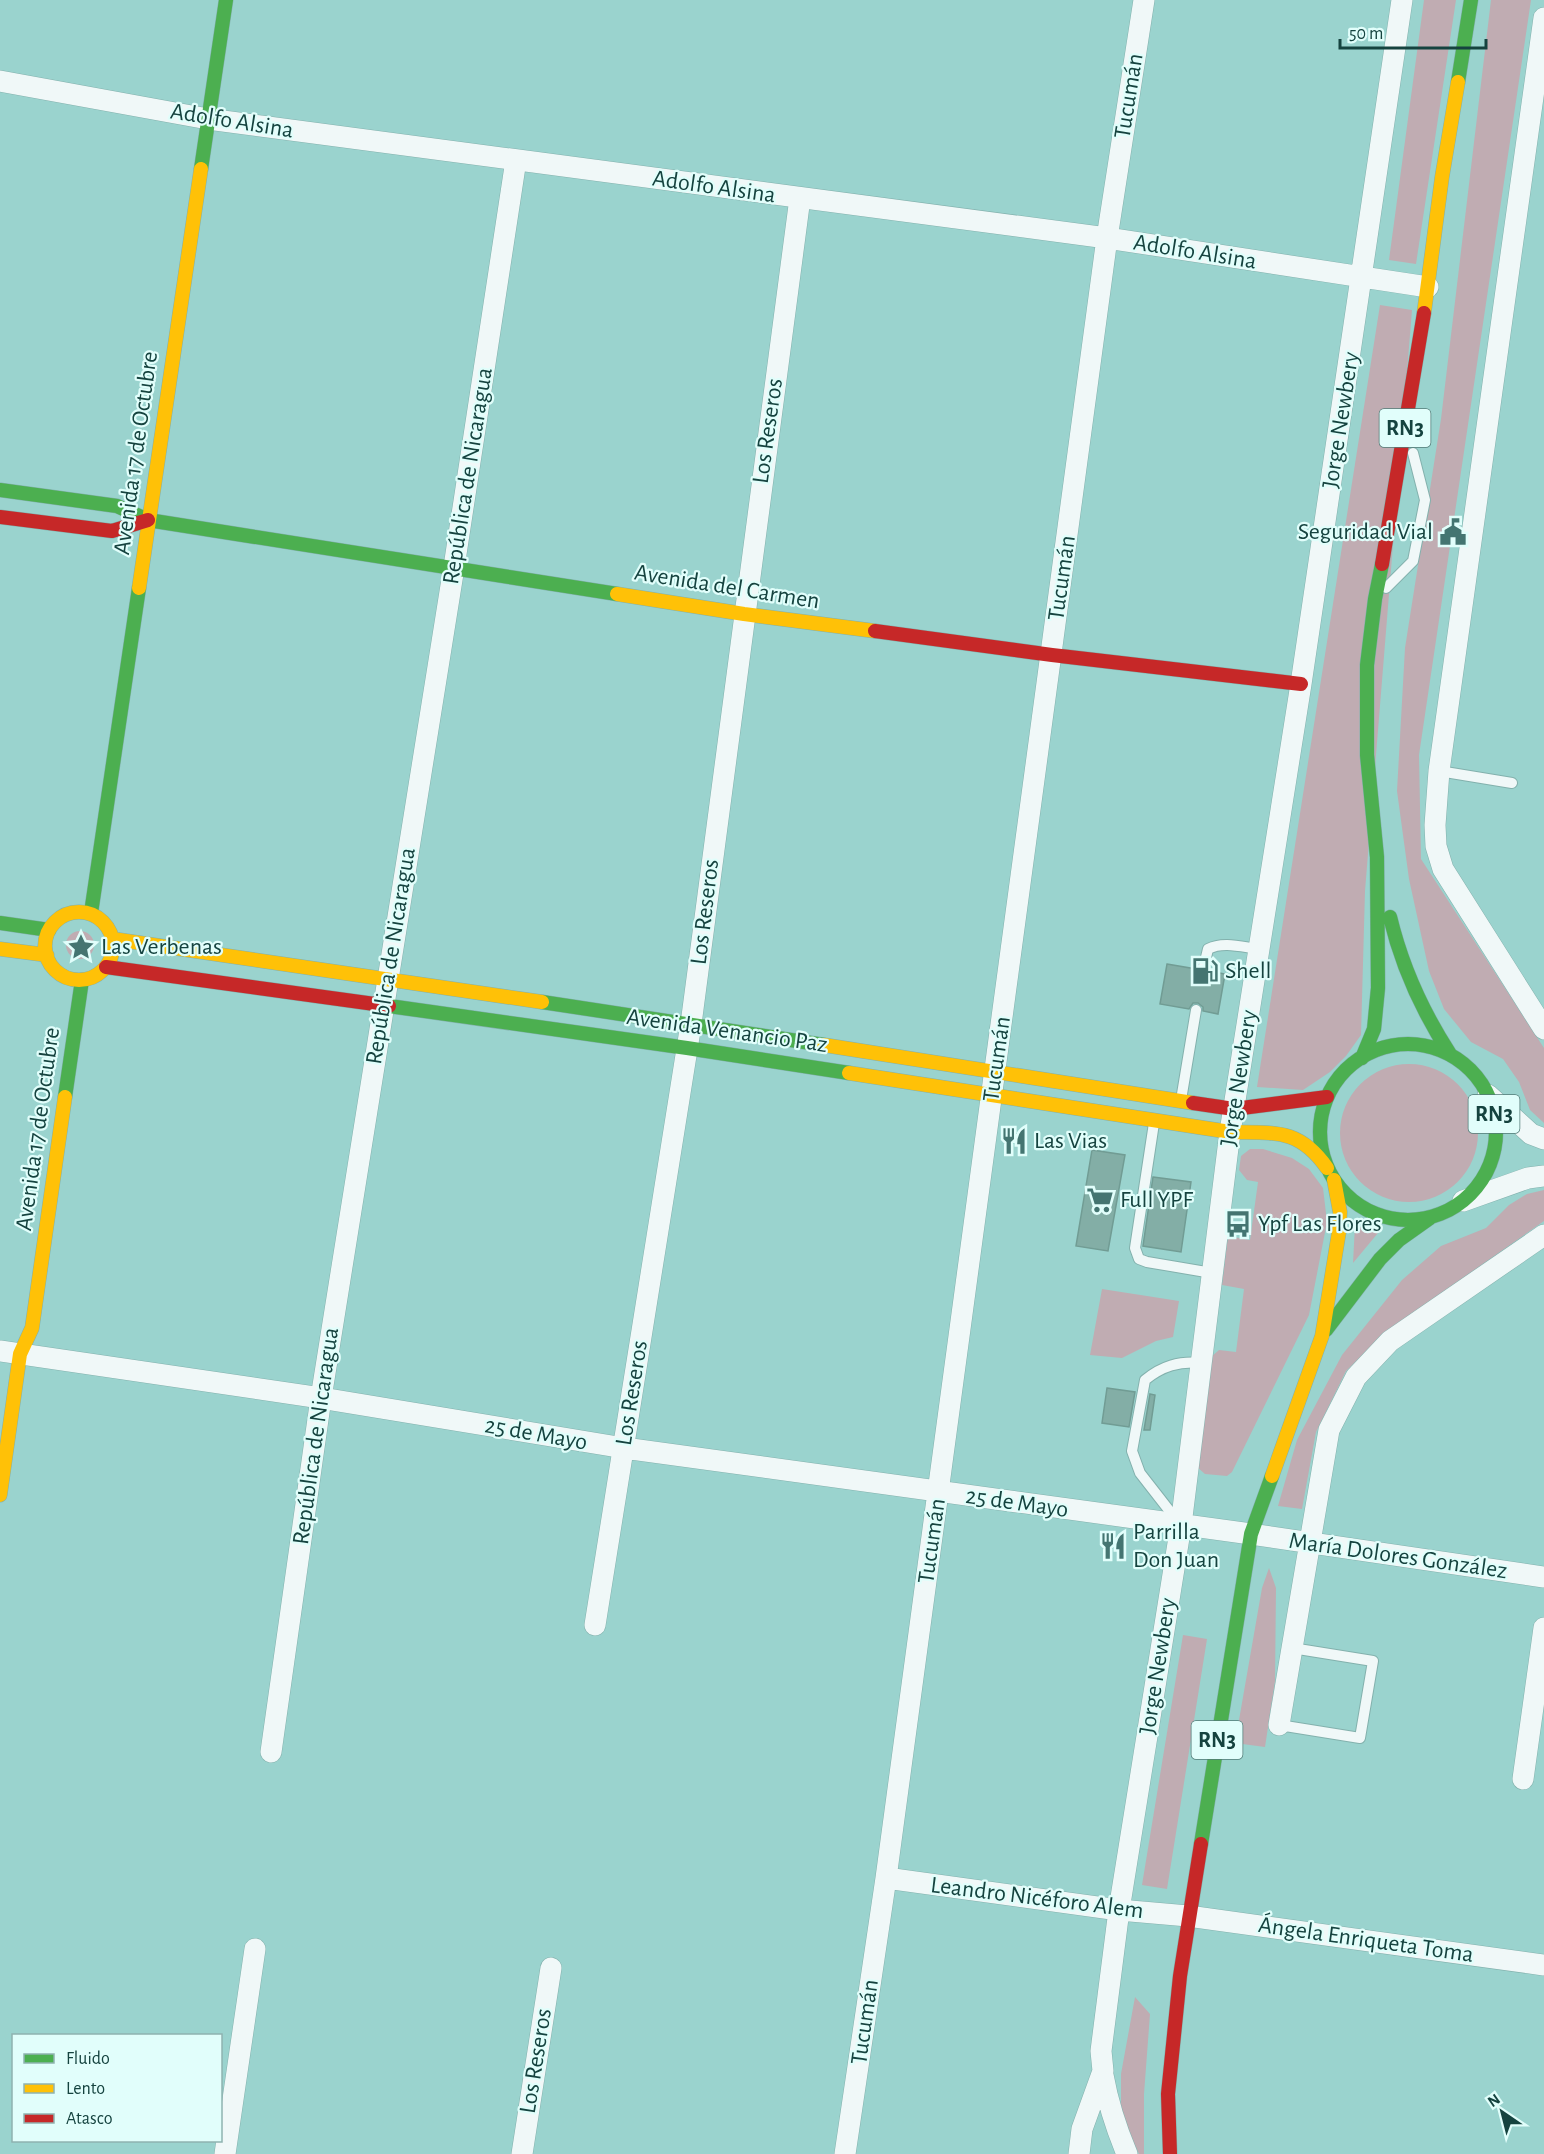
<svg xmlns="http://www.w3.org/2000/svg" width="1544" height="2154" font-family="'Alegreya Sans',sans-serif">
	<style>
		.green { fill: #c0acb2 }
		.building { fill: #83aea6; stroke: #719c94; stroke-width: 1.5 }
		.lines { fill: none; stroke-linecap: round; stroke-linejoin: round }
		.lane-casing { stroke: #83b1ad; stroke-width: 12 }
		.street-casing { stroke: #83b1ad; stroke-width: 22 }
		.fast-casing { stroke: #83b1ad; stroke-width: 15 }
		.slow-casing { stroke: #83b1ad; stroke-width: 15 }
		.jam-casing { stroke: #83b1ad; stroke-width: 15 }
		.lane { stroke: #f0f8f8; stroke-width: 10 }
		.street { stroke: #f0f8f8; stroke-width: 21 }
		.fast { stroke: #4caf50; stroke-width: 14 }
		.slow { stroke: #ffc107; stroke-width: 14 }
		.jam { stroke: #c62828; stroke-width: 14 }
		.labels { text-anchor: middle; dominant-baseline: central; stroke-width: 4.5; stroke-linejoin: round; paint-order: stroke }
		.shield { fill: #e1fefb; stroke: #527b77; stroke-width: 1.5 }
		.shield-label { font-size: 22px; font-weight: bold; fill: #15433f }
		.street-label { font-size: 24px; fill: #15433f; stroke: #e1fefb }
		.poi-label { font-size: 24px; fill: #15433f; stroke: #e1fefb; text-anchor: start }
	</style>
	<rect width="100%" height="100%" fill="#9ad3ce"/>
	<!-- green -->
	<path class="green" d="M1424,0H1456L1416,264L1389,260Z
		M1491,0H1531L1419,755L1421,859L1544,1048V1123L1530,1110L1519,1082L1503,1059L1471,1042L1444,1009L1429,971L1409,879L1397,791L1405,648L1441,419Z
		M1380,305L1412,310L1365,891L1361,1035L1346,1056L1330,1072L1303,1090L1257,1087Z
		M66 945a14 14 0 1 1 28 0a14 14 0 1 1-28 0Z
		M1340 1133a69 69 0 1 1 138 0a69 69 0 1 1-138 0Z
		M1250,1149H1263L1292,1158L1309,1169L1323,1188L1327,1222L1309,1315L1232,1472L1227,1476L1205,1474L1197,1467L1211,1357L1219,1350L1236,1352L1244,1289L1222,1285L1228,1236L1250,1240L1258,1182L1247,1180L1239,1170L1241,1156Z
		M1544,1190V1221L1385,1333L1346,1371L1316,1432L1302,1509L1278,1506L1297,1440L1342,1355L1402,1280L1441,1246L1486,1228L1509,1205L1527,1194Z
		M1355,1225L1378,1233L1353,1263Z
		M1102,1289L1179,1301L1173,1337L1156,1341L1122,1358L1090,1355Z
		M1269,1568L1276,1588L1275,1681L1265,1747L1235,1743L1262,1588Z
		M1183,1635L1207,1639L1167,1889L1142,1885Z
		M1135,1997L1150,2014L1144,2094V2154H1139L1121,2116V2074Z"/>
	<!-- building -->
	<path class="building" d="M1167,964L1196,969L1197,975L1202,977L1208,976L1210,971L1225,974L1218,1014L1203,1011V1007L1198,1003H1193L1189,1009L1160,1004Z
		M1092,1150L1125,1155L1108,1251L1076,1246Z
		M1153,1177L1191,1182L1181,1252L1143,1246Z
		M1107,1388L1135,1392L1129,1427L1102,1423Z
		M1150,1394L1155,1395L1150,1430H1144Z"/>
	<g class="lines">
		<defs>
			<path id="lane" d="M1386,588L1413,561L1425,500L1413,453
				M1439,771L1512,783
				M1203,970L1208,949C1223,941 1242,947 1258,949
				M1181,1100L1196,1010
				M1154,1123L1135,1248L1139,1259L1147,1262L1212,1273
				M1179,1523L1140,1473L1132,1451L1145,1380C1162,1366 1179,1361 1201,1363
				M1279,1725L1360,1738L1373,1661L1292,1648"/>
			<path id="street" d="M1544,18L1439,771L1435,825L1436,846L1443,869L1544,1029
				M0,81L208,119L1107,238L1428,287
				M1488,1095L1531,1134L1544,1139
				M1463,1201L1528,1178L1544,1176
				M0,1351L321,1398L624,1448L1251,1534L1544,1577
				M595,1625L691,1024L800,198
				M1279,1725L1329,1430L1356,1377L1390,1341L1544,1235
				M271,1752L321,1398L454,567L516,160
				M1523,1779L1544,1628
				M886,1878L1119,1910L1188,1916L1544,1965
				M1103,2075C1108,2103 1116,2128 1127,2154
				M225,2154L255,1949
				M522,2154L551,1968
				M845,2154L886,1878L1107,238L1144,0
				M1079,2154L1082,2129L1103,2071L1101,2051L1119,1910L1181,1525L1230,1132L1301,684L1402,0"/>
			<path id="fast" d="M1458,82L1471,0
				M201,169L226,0
				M0,490L117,506L148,520L617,594
				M91,913L139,588
				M1390,917C1402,967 1422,1011 1450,1054
				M0,923L49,930
				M542,1002L824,1045
				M389,1006L687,1048L849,1073
				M1320 1132a88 88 0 1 1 176 0a88 88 0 1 1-176 0Z
				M1362,1058L1374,1029L1378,988L1377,857L1367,755V665L1375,599L1382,564
				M65,1097L82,980
				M1326,1330L1380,1259L1399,1240L1430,1218
				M1201,1844L1251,1534L1272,1476"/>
			<path id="slow" d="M1424,313L1442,177L1458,82
				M139,588L201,169
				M617,594L744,614L875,631
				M45 946a34 34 0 1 1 68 0a34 34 0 1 1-68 0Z
				M113,939L542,1002
				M0,949L47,955
				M824,1045L1193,1103
				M849,1073L1230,1132C1275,1133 1299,1128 1327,1168
				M1272,1476L1322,1336L1339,1232L1340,1212L1334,1180
				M0,1495L20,1354L32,1328L65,1097"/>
			<path id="jam" d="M0,517L112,531L148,520
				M1382,564L1424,313
				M875,631L1052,655L1301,684
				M106,967L389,1006
				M1193,1103L1234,1109L1327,1097
				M1170,2154L1168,2094L1180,1976L1201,1844"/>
		</defs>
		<!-- lane casing -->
		<use href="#lane" class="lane-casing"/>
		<!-- street casing -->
		<use href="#street" class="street-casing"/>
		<!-- fast casing -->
		<use href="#fast" class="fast-casing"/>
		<!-- slow casing -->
		<use href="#slow" class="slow-casing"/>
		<!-- jam casing -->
		<use href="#jam" class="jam-casing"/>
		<!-- lane -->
		<use href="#lane" class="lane"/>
		<!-- street -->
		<use href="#street" class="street"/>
		<!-- fast -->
		<use href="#fast" class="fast"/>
		<!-- slow -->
		<use href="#slow" class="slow"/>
		<!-- jam -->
		<use href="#jam" class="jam"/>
	</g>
	<!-- icons -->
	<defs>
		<symbol id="civic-bare" viewBox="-9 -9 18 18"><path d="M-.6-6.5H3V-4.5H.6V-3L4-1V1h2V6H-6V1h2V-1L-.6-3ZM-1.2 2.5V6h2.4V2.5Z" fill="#447571" stroke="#e1fefb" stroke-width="2.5" paint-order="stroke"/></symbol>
		<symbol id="sight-bare" viewBox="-9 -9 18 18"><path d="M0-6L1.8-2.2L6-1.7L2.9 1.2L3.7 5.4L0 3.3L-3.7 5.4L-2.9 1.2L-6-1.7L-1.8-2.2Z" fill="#447571" stroke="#e1fefb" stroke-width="2.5" paint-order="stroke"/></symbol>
		<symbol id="fuel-bare" viewBox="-9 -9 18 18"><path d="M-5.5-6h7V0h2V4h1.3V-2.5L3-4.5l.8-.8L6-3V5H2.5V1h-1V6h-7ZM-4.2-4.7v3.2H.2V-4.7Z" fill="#447571" stroke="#e1fefb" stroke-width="2.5" paint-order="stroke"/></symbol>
		<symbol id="restaurant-bare" viewBox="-9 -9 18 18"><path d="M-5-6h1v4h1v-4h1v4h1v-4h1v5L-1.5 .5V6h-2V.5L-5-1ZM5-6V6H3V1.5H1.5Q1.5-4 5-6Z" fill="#447571" stroke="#e1fefb" stroke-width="2.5" paint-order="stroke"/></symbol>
		<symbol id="supermarket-bare" viewBox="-9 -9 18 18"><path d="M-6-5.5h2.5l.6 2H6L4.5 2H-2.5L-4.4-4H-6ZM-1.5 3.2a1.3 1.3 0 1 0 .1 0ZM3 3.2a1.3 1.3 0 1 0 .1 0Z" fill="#447571" stroke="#e1fefb" stroke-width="2.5" paint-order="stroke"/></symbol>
		<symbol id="bus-bare" viewBox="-9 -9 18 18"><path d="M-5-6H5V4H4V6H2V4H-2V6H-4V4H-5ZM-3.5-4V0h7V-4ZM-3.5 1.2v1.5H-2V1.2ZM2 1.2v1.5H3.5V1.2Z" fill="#447571" stroke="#e1fefb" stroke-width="2.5" paint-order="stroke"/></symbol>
	</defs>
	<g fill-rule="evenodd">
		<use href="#civic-bare" x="1434" y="513" width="38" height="38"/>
		<use href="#sight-bare" x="62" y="928" width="38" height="38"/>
		<use href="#fuel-bare" x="1186" y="952" width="38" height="38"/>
		<use href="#restaurant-bare" x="995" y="1122" width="38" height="38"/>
		<use href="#supermarket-bare" x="1081" y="1181" width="38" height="38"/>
		<use href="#bus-bare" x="1219" y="1205" width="38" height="38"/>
		<use href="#restaurant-bare" x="1094" y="1527" width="38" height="38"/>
	</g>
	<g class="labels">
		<!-- shield labels -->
		<g class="shield">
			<rect x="1379.5" y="409" width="51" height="38" rx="4.5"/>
			<rect x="1468.5" y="1095" width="51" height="38" rx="4.5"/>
			<rect x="1191.5" y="1721" width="51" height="38" rx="4.5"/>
		</g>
		<g class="shield-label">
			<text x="1405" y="428">RN3</text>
			<text x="1494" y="1114">RN3</text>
			<text x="1217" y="1740">RN3</text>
		</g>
		<!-- street labels -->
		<g class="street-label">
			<text transform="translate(1129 96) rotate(-81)">Tucumán</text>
			<text transform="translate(232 121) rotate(9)">Adolfo Alsina</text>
			<text transform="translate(714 187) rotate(8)">Adolfo Alsina</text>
			<text transform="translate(1195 252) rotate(9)">Adolfo Alsina</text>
			<text transform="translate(1341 420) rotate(-81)">Jorge Newbery</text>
			<text transform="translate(768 431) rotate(-82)">Los Reseros</text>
			<text transform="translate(136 453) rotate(-82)">Avenida 17 de Octubre</text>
			<text transform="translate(468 476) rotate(-81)">República de Nicaragua</text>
			<text transform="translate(1062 578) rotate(-82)">Tucumán</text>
			<text transform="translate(727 587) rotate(9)">Avenida del Carmen</text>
			<text transform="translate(705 912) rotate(-83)">Los Reseros</text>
			<text transform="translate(391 956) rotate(-81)">República de Nicaragua</text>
			<text transform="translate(727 1031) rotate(8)">Avenida Venancio Paz</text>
			<text transform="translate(997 1059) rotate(-82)">Tucumán</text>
			<text transform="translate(1239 1078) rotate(-81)">Jorge Newbery</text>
			<text transform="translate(38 1129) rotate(-82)">Avenida 17 de Octubre</text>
			<text transform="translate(632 1393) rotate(-81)">Los Reseros</text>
			<text transform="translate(536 1434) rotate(10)">25 de Mayo</text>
			<text transform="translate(316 1436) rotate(-82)">República de Nicaragua</text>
			<text transform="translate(1017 1503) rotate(8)">25 de Mayo</text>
			<text transform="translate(932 1541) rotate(-82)">Tucumán</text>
			<text transform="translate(1398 1556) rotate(8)">María Dolores González</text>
			<text transform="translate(1158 1666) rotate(-81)">Jorge Newbery</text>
			<text transform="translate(1037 1898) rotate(7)">Leandro Nicéforo Alem</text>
			<text transform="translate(1366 1940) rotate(8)">Ángela Enriqueta Toma</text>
			<text transform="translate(865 2022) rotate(-82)">Tucumán</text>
			<text transform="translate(536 2061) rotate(-81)">Los Reseros</text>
		</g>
		<!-- poi labels -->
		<g class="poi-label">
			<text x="1433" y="532" text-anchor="end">Seguridad Vial</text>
			<text x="101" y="947">Las Verbenas</text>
			<text x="1225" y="971">Shell</text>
			<text x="1034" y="1141">Las Vias</text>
			<text x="1120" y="1200">Full YPF</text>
			<text x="1258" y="1224">Ypf Las Flores</text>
			<text x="1133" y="1532">Parrilla<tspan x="1133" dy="28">Don Juan</tspan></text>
		</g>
	</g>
	<!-- legend -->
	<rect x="12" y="2034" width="210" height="108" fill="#e1fefb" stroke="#8fb3b0" stroke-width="1.5"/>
	<rect x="24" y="2054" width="30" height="9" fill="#4caf50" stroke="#8fb3b0" stroke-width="1.5"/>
	<text x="66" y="2064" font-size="18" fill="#15433f">Fluido</text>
	<rect x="24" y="2084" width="30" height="9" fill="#ffc107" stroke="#8fb3b0" stroke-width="1.5"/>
	<text x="66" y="2094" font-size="18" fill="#15433f">Lento</text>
	<rect x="24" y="2114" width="30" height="9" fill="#c62828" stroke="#8fb3b0" stroke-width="1.5"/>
	<text x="66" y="2124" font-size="18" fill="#15433f">Atasco</text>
	<!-- north arrow -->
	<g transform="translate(1502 2112) rotate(325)" stroke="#e1fefb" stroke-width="4.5" paint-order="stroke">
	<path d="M0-4.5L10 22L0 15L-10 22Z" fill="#15433f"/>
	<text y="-9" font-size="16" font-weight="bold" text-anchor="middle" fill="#15433f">N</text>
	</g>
	<!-- scale -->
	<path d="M1340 39v9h146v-9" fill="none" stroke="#15433f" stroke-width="3"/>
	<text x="1349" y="39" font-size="18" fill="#15433f" stroke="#e1fefb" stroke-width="4.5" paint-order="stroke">50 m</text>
</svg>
